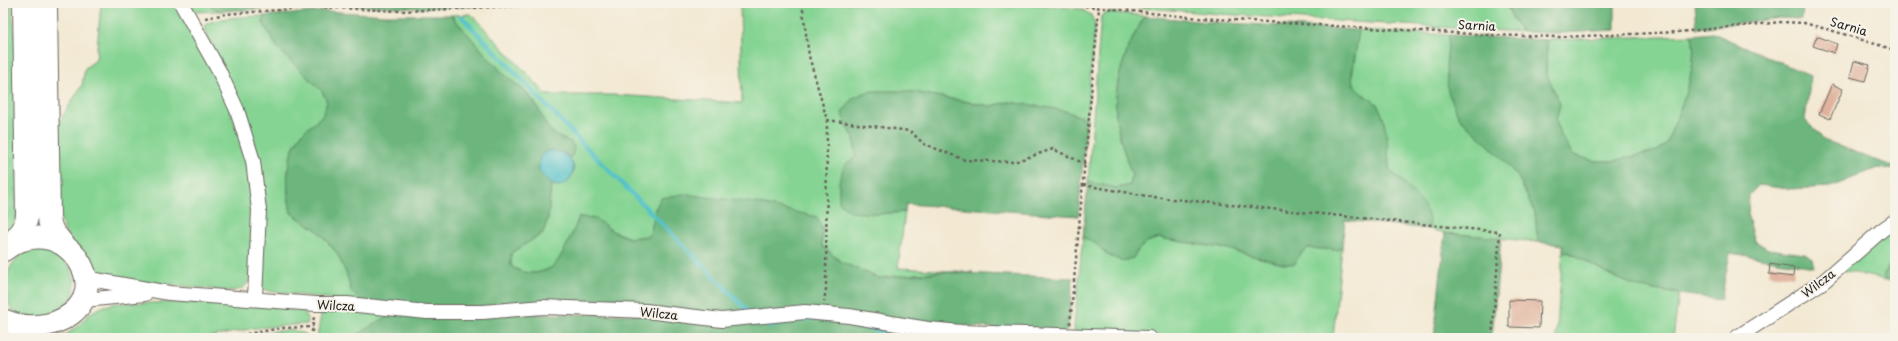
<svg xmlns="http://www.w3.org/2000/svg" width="1898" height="341" font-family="'Playpen Sans',sans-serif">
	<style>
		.green { fill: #85d493; stroke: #507858 }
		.forest { fill: #6cb67d; stroke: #44694c }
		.water { fill: #54c2c9; stroke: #386f72 }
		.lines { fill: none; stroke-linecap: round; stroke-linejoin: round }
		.stream { stroke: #54c2c9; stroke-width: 4 }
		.building { fill: #e0b29d }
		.minor-casing { stroke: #67645c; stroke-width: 16 }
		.primary-casing { stroke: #67645c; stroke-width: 24 }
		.motorway-casing { stroke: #67645c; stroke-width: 24 }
		.path { stroke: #67645c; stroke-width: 2.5; stroke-dasharray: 3 3; stroke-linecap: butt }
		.minor { stroke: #fff; stroke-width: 14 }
		.primary { stroke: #fff; stroke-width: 22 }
		.motorway { stroke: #fff; stroke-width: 22 }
		.labels { text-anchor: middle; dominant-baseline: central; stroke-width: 4; stroke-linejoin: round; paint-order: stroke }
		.street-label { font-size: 12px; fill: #1c1c1c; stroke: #f7f3e8 }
	</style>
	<rect width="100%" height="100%" fill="#f7f3e8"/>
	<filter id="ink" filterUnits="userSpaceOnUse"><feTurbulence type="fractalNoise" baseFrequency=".025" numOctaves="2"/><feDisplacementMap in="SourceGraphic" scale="8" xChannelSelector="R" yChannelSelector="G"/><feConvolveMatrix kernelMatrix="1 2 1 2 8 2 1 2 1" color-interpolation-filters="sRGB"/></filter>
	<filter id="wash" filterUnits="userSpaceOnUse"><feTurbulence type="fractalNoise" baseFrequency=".012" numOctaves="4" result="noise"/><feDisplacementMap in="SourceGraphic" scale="16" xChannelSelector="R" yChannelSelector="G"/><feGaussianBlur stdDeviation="0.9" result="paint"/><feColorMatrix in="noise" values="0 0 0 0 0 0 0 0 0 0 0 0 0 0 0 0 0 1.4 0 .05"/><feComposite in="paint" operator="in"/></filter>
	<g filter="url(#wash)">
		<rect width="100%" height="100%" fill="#f3e9d3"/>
		<!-- green -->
		<path class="green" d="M3,3H11L16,43L17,215L12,232L3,240Z
			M101,3H177L226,98L248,162L253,202L250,279C244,289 241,290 229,291L109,278L98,273L65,232L57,207L56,127L82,85L85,68L96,60Z
			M188,3H210L212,7L220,11L195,12Z
			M740,3H1020L1081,9L1091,15L1095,24L1087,119L1065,111L1009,102L990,106L954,99L846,126L854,138L856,156L876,214L905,212L898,268L973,272H938L878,278L841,262L822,246V227L655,208L654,224L649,236L630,238L612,231L595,218L579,217C575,228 561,261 552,267C539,275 523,275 511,266V253L543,233L548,218L551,184L557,186L574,171L573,165L569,157L572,156L571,142C541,133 547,117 530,96C522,87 510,81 502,72C484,54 468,34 451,15L471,14L547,95H615L742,103Z
			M1085,3H1506L1512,17L1522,32L1219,14Z
			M1108,12L1145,16C1127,45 1113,82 1116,116C1118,136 1126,157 1132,176L1130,185L1117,188L1088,182L1101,16Z
			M264,16L263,23L322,91L327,102C326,105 325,110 323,114C318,122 307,127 301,135C284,157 286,188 291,213L318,231L337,253L347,275L351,291L363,303L268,291L261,287L265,207L264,186L258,154L221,62L203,27C211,16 250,17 264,16Z
			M1359,30L1449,35L1446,68L1459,117L1503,159L1518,177L1535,213L1538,242L1445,233L1429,229L1430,222L1389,169L1388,148L1383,118L1377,104L1357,91L1352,77Z
			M1692,35C1699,71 1679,110 1667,143L1657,151L1613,161H1595L1573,155L1560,134L1556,120L1560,104L1546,73L1547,40Z
			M1895,226V262L1890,265L1884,274L1886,280L1842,270Z
			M1083,237L1096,244L1109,256L1133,258L1139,249L1147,242L1159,238L1228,249L1283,264L1308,248L1337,250L1342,248L1333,338L1075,334L1074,327Z
			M33,249C37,249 42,249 46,250C65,254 80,276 73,295C71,302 63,309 58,315C50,316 32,320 24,318C19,317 13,311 10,306C0,283 8,257 33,249Z
			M1563,251C1581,256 1596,268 1613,276C1636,288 1653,290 1679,294L1673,338H1556Z
			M117,303C179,303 245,300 305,312L308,322L307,324L255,328L206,338H58L67,334L79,325L90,313L104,306Z
			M325,309L395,313C380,319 367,334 351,338C341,340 327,338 317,338L321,314Z
			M292,330L306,334L308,338H238L275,331Z"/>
		<!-- forest -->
		<path class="forest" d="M210,3H483L485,6L419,8L319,4L246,10L220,11L212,7Z
			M1506,3H1615V30L1564,33L1522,32L1512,17Z
			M1695,3H1803L1802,19L1780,18L1697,28Z
			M325,11L386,15H451C468,34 484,54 502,72C510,81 522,87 530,97C547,117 541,133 571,142L574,148L572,156L569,157L563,152L544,177L551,184L548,218L543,233L511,253V266C523,275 539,275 552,267C561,261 575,228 579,217L595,218L612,231L629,238L649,236C654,223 653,210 661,198L683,194L756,203L817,217L822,227V246L841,262L878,278L939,272L1073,278L1068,329L1063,334L877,318L725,316L363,303L351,291L347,275L337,253L318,231L291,213C286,188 284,157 301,135C307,127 318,122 323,114C325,110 326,105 327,102L322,91L278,49L263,23L264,16Z
			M1145,16L1208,22L1359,30C1358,38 1351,73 1352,78C1356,96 1367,93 1376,104C1388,117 1388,152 1389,169C1404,184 1433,205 1429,229L1345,220L1342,248L1337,250L1308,248L1299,255L1295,264H1283L1228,249L1159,238L1147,242L1139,249L1133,258L1122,261L1109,256L1096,244L1083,237L1088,182L1117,188L1130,185L1132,176C1126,157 1118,136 1116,116C1113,82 1127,45 1145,16Z
			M1713,33L1811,76L1805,120L1825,140L1872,159L1895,167V170L1877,168L1831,187L1788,189L1759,185L1749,195L1748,217L1755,241L1768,249L1805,254L1812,259L1814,267L1730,253L1721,300L1640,288L1612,276L1573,254L1563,251V245L1538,242L1535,213L1518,177L1503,159L1459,117L1448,92L1446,69L1449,35L1547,40L1546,73L1560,104L1556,120L1560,134L1573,155L1595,161H1613L1657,151L1667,143C1679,110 1699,71 1692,35Z
			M869,91H909L990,106L1009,102L1046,107L1065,111L1087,119L1078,216L906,204L905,212L876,214L851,212L839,202V182L844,166L856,156L854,138L846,126L842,113L853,98Z
			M1445,233L1501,238L1492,338H1434Z
			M1895,262V282L1886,280L1884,274L1890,265Z
			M395,313L798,316L987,338H351C366,330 379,320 395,313Z"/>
		<!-- water -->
		<path class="water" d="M552,150C589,157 570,194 552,184C546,182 542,175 539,170C538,159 540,152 552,150Z"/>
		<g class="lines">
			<!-- stream -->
			<path class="stream" d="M447,3L450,6
				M461,16L586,147L749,312
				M837,321C856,325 873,327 889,338
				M758,322L772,326L793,320L810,319"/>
		</g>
		<g id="blocks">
			<!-- building -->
			<path class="building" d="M1817,36L1837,44L1834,53L1813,46Z
				M1854,61L1870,65L1865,81L1850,77Z
				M1832,84L1843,89L1830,119L1819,114Z
				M1770,264L1794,268L1793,277L1769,274Z
				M1509,300L1540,301L1539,328L1509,327Z"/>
		</g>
	</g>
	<g filter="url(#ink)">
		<use href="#blocks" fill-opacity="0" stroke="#67645c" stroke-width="1"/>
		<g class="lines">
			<defs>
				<path id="minor" d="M181,3L219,71L237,110L253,161L259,210L255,298
					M85,278L169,293L316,304H347L427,312H483L543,307L646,311L722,320L805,312L849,316L928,329L961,332L1149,338
					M84,300L145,294
					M1736,338L1824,281L1882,230L1895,221"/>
				<path id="primary" d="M3,320C51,341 110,305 77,258C70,249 61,242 50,239C33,235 18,239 4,250"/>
				<path id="motorway" d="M46,3L49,220L52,230L63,244
					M11,245L24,228L27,217L24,3"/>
			</defs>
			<!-- minor casing -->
			<use href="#minor" class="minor-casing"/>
			<!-- primary casing -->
			<use href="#primary" class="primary-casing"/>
			<!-- motorway casing -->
			<use href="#motorway" class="motorway-casing"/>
			<!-- path -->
			<path class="path" d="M802,3L809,56L827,120L826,289L824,301
				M1055,3L1199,18L1489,35L1559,37L1678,32L1782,22L1804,23L1830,30L1895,50
				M205,18L226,14L318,7L401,11L588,3
				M827,120L910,131L924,144L965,160L1014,162L1053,149L1085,164
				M1083,185L1153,197L1500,232L1492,338
				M1070,324L1099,8
				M223,338L282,328L313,327
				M311,338L314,317"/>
			<!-- minor -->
			<use href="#minor" class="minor"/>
			<!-- primary -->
			<use href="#primary" class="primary"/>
			<!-- motorway -->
			<use href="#motorway" class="motorway"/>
		</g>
	</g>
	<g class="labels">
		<!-- street labels -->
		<g class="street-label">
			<text transform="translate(1477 25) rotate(3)">Sarnia</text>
			<text transform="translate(1849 26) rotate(16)">Sarnia</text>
			<text transform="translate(1818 283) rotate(-37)">Wilcza</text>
			<text transform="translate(336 305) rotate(3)">Wilcza</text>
			<text transform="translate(659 313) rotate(6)">Wilcza</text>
		</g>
	</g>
	<!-- margin -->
	<rect width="1898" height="341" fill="none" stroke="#f7f3e8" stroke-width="16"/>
</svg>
